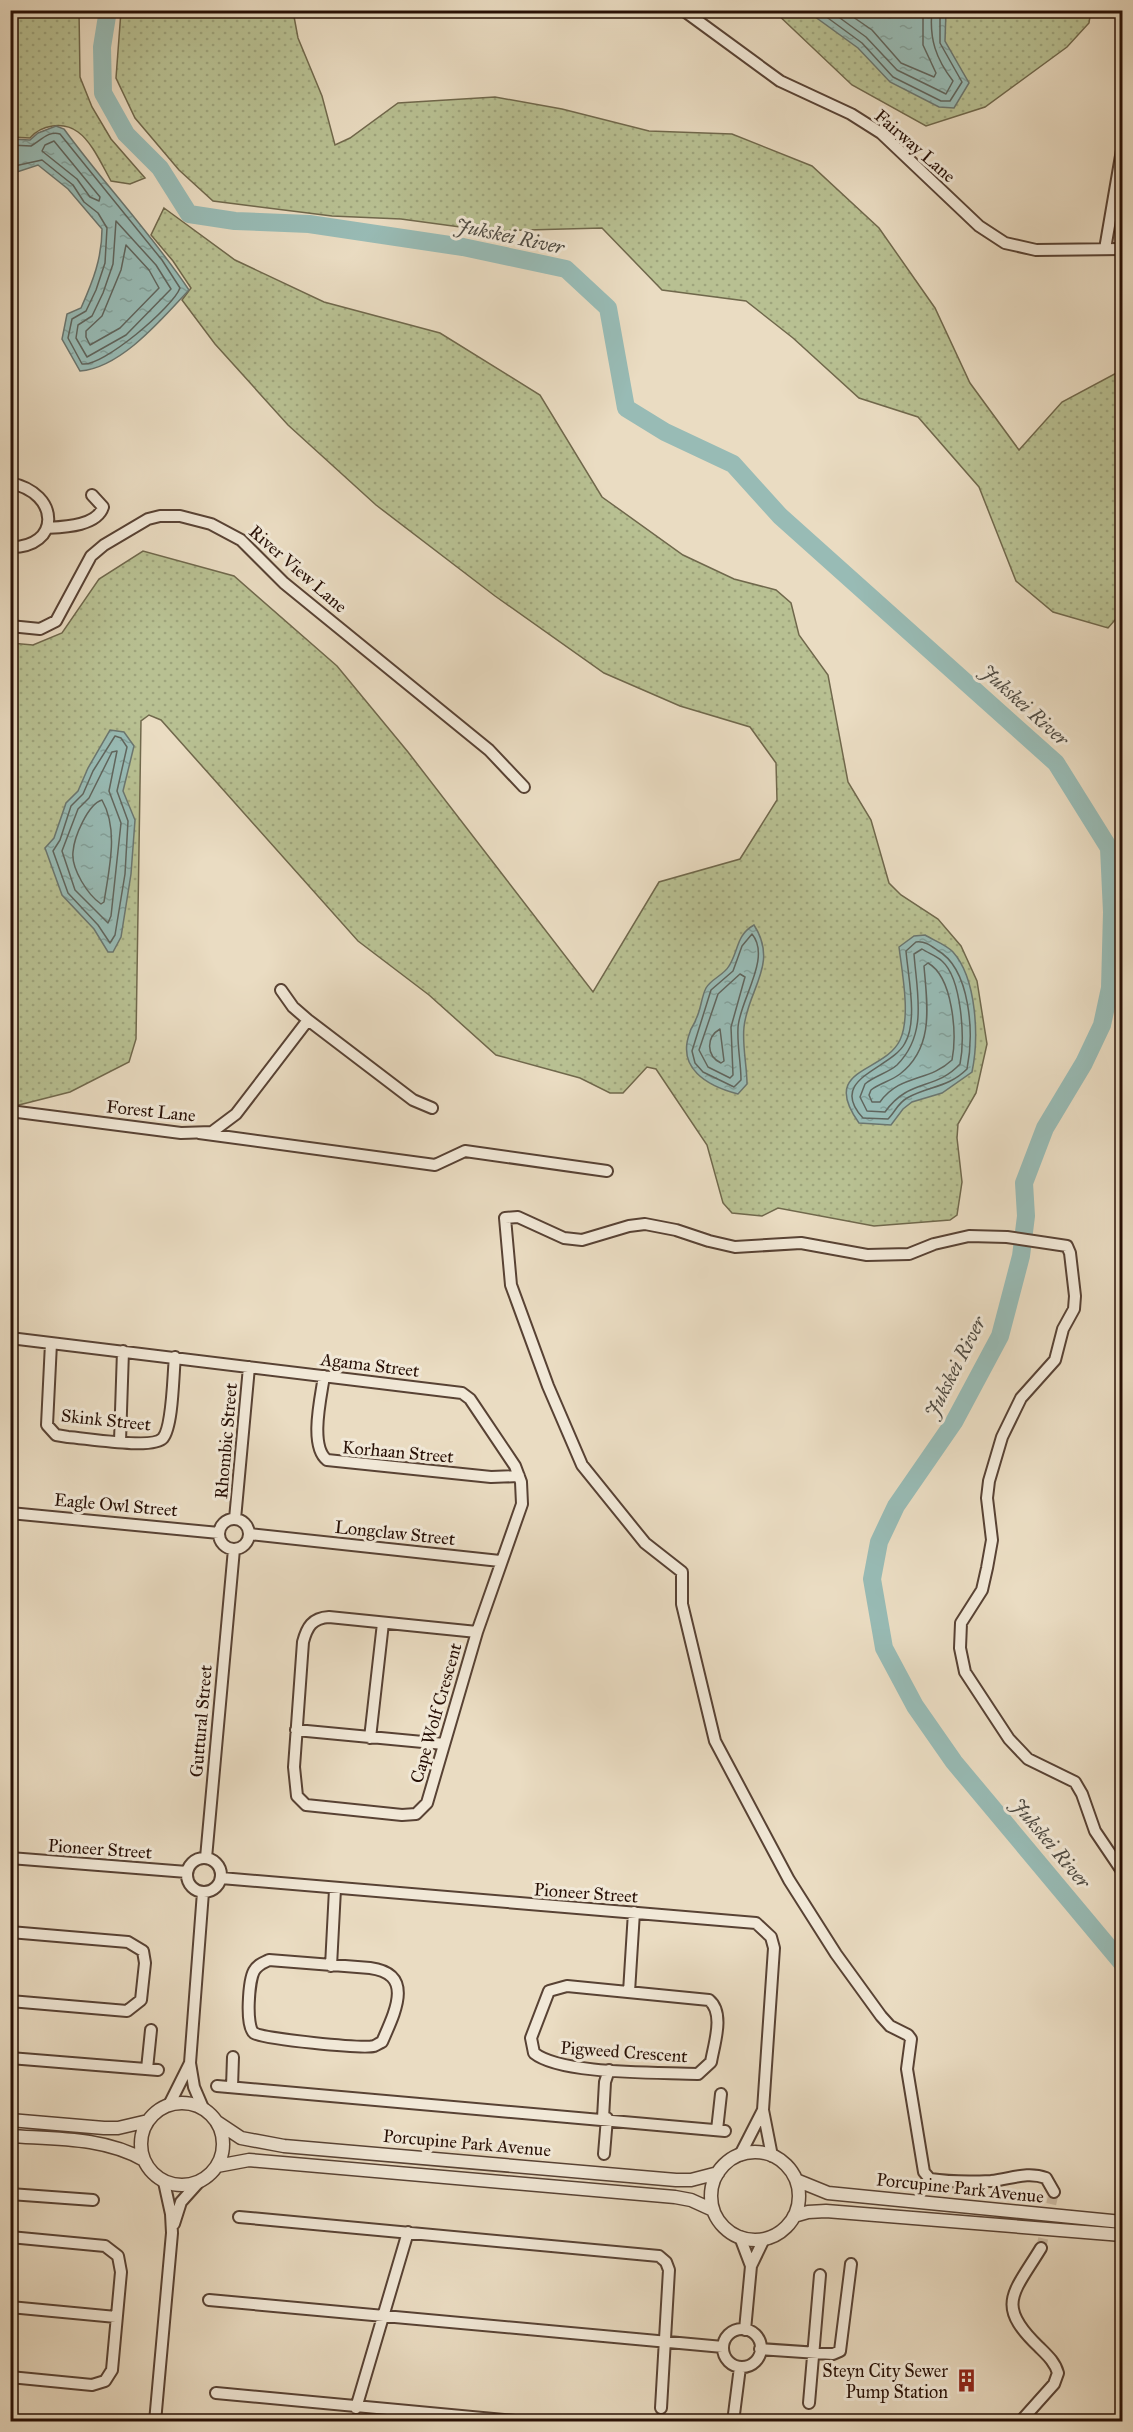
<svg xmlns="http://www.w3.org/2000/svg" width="1133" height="2432" font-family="'IM FELL Great Primer',serif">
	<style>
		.grass { fill: url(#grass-dots); stroke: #70684c; stroke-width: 1.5 }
		.water { fill: url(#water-ripples); stroke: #6b766f; stroke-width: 1.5 }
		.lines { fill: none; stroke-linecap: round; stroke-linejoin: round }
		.shore { stroke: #60655d; stroke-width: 1.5 }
		.river { stroke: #98bbb5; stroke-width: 18 }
		.minor-tunnel { stroke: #cdbda6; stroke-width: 10; stroke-dasharray: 10 5; stroke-linecap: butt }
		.minor-casing { stroke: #584234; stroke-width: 14 }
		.tertiary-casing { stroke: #584234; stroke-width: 15 }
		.minor { stroke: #f1e8d7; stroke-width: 10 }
		.tertiary { stroke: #f1e8d7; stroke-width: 12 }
		.labels { text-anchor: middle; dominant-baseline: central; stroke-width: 6; stroke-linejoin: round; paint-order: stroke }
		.street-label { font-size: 18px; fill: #270f05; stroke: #f1e8d7 }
		.poi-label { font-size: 18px; fill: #270f05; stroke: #f1e8d7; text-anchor: end }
		.water-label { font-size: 20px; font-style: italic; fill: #4f4b43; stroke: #f1e8d7 }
	</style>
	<defs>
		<pattern id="grass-dots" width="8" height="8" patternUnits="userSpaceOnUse" patternTransform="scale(1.5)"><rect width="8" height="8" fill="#b8c092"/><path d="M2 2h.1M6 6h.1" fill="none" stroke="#9ea47c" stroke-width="1.8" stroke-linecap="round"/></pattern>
		<pattern id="water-ripples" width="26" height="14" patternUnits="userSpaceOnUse" patternTransform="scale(1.5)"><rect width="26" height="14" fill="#98bbb5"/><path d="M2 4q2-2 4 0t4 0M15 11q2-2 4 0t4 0" fill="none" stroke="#83a09a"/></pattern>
	</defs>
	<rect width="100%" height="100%" fill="#eadcc2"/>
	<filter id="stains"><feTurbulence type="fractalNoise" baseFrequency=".00333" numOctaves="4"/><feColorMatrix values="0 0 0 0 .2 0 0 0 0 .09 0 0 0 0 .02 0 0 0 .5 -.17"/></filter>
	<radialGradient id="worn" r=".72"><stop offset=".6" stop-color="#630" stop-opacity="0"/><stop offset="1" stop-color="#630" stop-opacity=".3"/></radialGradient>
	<!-- grass -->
	<path class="grass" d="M1091,10L1089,23L1067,47L985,107L926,126L852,85L774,11Z
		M10,11H79L80,77L92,107L111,139L145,178L130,184L111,181C102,165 92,142 78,132C63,121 41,125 30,138L11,137Z
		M121,11H293L298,38L322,96L335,145L350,138L398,103L495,97L562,109L649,131L732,134L812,166L879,228L935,308L970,383L1019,450L1062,402L1122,370V612L1108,628L1053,612L1016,581L979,487L918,417L859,398L793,338L746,301L662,290L602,228L490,231L401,219L332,216L213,201L179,170L135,118L116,78Z
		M164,208L235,260L324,302L440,333L540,395L602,497L683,555L734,579L776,590L791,603L799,635L828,675L848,782L871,820L889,883L901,895L938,919L961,946L977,981L987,1044L976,1093L958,1124L957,1138L962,1182L957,1215L950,1220L874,1226L778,1208L762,1216L732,1213L723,1203L707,1145L656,1069L647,1067L623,1093H610L580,1078L496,1055L429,995L358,941L161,720L149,715L141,721L136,1039L129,1062L70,1092L11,1107V643L33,645L62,633L99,579L143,551L234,576L337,666L408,752L593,992L659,882L740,859L777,800L776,763L750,727L680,706L604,673L495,596L376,505L288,425L215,344L182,300L191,288L173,261L151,235Z"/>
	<!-- water -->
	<path class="water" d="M807,11H946L945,41L969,83L954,108L939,107L890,82L858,48Z
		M56,126L64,129C104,184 151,233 189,290C162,319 121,368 80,371L62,339L67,314L81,308C93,281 102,258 102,229L68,189L38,165L11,174V139L30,140L38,133Z
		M110,730L124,732L134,746L123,791L135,820L131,874L121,937L113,952H108L94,929L62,895L45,848L54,838L66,803L78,791L88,768Z
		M754,925C779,964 748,989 744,1027C742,1045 747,1066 747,1084L738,1094C707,1086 676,1068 690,1032C691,1027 695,1024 696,1019C701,1010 701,998 706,988C711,979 724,975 729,966C739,950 736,935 754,925Z
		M925,935C933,940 947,945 953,952C977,979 979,1038 972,1072L942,1093L912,1102L903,1109L891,1125L859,1123C819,1067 884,1074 900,1040C911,1017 902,972 899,947L914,936Z"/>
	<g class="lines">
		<!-- shore -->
		<path class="shore" d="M817,10L862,43L893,77L941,101H950L962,82L940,43V10
			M829,10L866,37L897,70L946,94L953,81C936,59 929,39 932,10
			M843,10L872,30L901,63L934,77L936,73L923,45V10
			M54,141L100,197L99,201L90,197L77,179L42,151L45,145Z
			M10,145L31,146C40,141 49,130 60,134L162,260L180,288C173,307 103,367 82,364L68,338L72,319L86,311L96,290L105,263L107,228L98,213L84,202L73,185L42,160L10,167
			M116,221L156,265L171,289L126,335L87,357L76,338L78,325L92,316L103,293L113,264Z
			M126,245L149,270L159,288L120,328L90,345L86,337V331L102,316L121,270Z
			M115,736L121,738L127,747L117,791L128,821L125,874L115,935L110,943L98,925L68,893L53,851L60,840L71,806L83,794L93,771Z
			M117,751L109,791L121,823L111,916L108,923L75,890L62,851L78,809L89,798L112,752Z
			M102,800C119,830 109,869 104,902L101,904C88,895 71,869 73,852C74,837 88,804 102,800Z
			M752,934C772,958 739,1001 738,1028C737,1045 741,1063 741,1080L734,1087L703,1072L695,1063L692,1051L711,990L733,971L742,946Z
			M916,942C925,941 930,945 937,950C971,969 974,1034 967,1069C948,1088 928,1086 907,1098C898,1103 895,1112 888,1119L863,1118C826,1078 892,1069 905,1043C918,1021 908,976 906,951Z
			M922,949C928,953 937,956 942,961C962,979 965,1039 960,1064C935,1091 909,1078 885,1112L867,1111L860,1097L865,1084C874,1076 888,1073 897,1065C928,1034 917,994 914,954Z
			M928,963C953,977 957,1034 952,1060C929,1082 900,1074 880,1102H872L869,1095L871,1090C880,1083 891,1081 900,1074C935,1047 927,1004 924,966Z
			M740,974L745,977L731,1027L733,1075L730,1078L708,1067L699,1050L718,994Z
			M720,1029L724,1061L721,1063C706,1056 706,1037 720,1029Z"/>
		<!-- river -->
		<path class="river" d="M108,10L102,47L103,93L126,134L160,168L189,214L235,221L309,224L463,247L566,269L608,308L626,408L665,432L733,464L780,516L1056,763L1109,848L1112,912L1110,988L1102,1025L1084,1063L1045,1128L1024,1183L1026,1216L1021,1256L1000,1336L954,1422L896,1506L879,1542L872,1579L884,1648L915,1706L954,1762L1122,1963"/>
		<!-- minor-tunnel -->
		<path class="minor-tunnel" d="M1041,2248L1054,2192"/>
		<defs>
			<path id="minor" d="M683,10L780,81L851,114L881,133L979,226L1005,243L1036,250L1122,249
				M1105,249L1122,150
				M10,483C61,493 61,548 10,547
				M47,528C64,527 97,526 103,507L92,495
				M10,626L40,629L56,621L91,556L104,545L148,519L160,516H180L211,524L241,540L284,583L489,750L524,787
				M281,990L293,1007L308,1020L413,1100L432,1108
				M10,1111L181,1133L212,1132L236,1114L308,1020
				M199,1133L435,1165L465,1151L607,1171
				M10,1338L462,1393L470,1399L515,1466L521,1482L522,1504L477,1632L427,1803L416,1814L402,1815L306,1805L297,1796L294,1767L303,1642C307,1627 312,1618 329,1617L477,1632
				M51,1343L47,1425L56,1435L68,1437C85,1438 153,1450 163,1438C173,1426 173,1374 175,1357
				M324,1376C321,1397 309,1446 327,1460L491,1477L519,1476
				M120,1441L123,1351
				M10,1513L219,1533
				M219 1534a15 15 0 1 1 30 0a15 15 0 1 1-30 0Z
				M235,1519L249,1367
				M250,1534L500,1561
				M296,1730L444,1744
				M370,1738L383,1623
				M10,1858L187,1872
				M206,1858L234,1549
				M187 1875a17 17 0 1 1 34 0a17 17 0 1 1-34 0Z
				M221,1878L756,1923L771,1937L774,1948L763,2110L772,2156
				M203,1892L190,2063L194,2087L203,2108
				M10,1932L128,1942L143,1951L145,1963L141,2000L127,2011L10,2001
				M269,1960L370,1968C415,1974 395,2012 382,2042C379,2043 377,2045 374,2046C363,2049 263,2039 254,2033C245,2026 249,1980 254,1971C258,1964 263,1963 269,1960Z
				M331,1966L335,1889
				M567,1986L709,2000C725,2013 714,2044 711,2062L698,2074C660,2072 561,2075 534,2053L531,2038L549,1991Z
				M629,1992L634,1912
				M10,2058L158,2070
				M147,2069L151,2030
				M217,2086L725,2131
				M232,2087L233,2057
				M169,2105L190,2063
				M603,2118L605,2082L609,2070
				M717,2130L721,2094
				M604,2154L607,2118
				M740,2155L763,2110
				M1054,2192L1046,2178C1027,2171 1011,2179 991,2181C971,2182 950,2182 930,2179L924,2172L907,2069L911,2039L908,2035L890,2026L881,2016L836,1954L789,1880L715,1741L682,1604V1572L645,1543L582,1465L548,1386L511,1285L505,1218L518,1217L564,1238L582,1240L629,1226L645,1224L676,1230L709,1241L735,1247L801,1243L867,1255L909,1254L934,1244L969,1236L1007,1237L1067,1246L1070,1253L1075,1296L1074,1309L1063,1329L1055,1360L1021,1398L1002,1437L989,1481L987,1498L992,1540L987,1568L982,1590L961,1623L960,1648L965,1672L1009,1739L1028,1759L1075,1782L1082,1794L1095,1831L1122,1871
				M10,2194L93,2200
				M239,2217L659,2256L666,2262L669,2270L661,2408
				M174,2224L181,2202L198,2183
				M10,2237L105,2246L118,2256L121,2272L112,2370L105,2381L92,2385L10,2377
				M740,2237L751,2266
				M209,2300L723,2347
				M10,2307L116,2317
				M723 2348a19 19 0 1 1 38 0a19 19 0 1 1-38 0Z
				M745,2330L751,2266L764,2239
				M760,2349L833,2354L840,2351L851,2264
				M216,2393L525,2422
				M809,2403L820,2275
				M356,2408L408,2232
				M155,2422L172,2233L171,2214L164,2182
				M733,2422L740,2367
				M1020,2422L1054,2384L1058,2373C1055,2362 1047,2355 1039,2347C995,2305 1013,2294 1041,2248"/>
			<path id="tertiary" d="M141 2144a41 41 0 1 1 82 0a41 41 0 1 1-82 0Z
				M10,2120L104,2128H118L148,2121
				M217,2122L241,2138L284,2146L676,2180H691L718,2173
				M10,2136C55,2139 104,2137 144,2160
				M711 2196a44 44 0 1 1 88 0a44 44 0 1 1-88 0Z
				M217,2166L249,2160L675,2197L691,2200L713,2210
				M796,2180L828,2193L1122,2222
				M794,2216L808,2212L826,2211L1122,2235"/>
		</defs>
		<!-- minor casing -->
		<use href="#minor" class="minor-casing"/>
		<!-- tertiary casing -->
		<use href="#tertiary" class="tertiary-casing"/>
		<!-- minor -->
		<use href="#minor" class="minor"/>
		<!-- tertiary -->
		<use href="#tertiary" class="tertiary"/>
	</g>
	<!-- icons -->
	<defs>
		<symbol id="building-bare" viewBox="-9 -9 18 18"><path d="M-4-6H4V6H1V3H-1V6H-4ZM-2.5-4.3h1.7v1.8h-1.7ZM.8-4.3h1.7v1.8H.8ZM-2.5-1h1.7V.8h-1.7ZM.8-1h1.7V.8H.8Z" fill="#8f2418" stroke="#f1e8d7" stroke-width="2.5" paint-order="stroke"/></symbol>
	</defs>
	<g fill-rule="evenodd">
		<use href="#building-bare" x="950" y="2364" width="33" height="33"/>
	</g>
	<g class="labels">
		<!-- street labels -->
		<g class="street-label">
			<text transform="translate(915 146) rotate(41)">Fairway Lane</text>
			<text transform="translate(298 569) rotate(41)">River View Lane</text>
			<text transform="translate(151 1111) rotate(6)">Forest Lane</text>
			<text transform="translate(370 1365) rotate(7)">Agama Street</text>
			<text transform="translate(106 1420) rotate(6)">Skink Street</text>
			<text transform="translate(226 1441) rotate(-85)">Rhombic Street</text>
			<text transform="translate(398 1452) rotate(5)">Korhaan Street</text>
			<text transform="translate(116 1505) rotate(5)">Eagle Owl Street</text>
			<text transform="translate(395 1533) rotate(6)">Longclaw Street</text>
			<text transform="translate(436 1713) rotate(-74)">Cape Wolf Crescent</text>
			<text transform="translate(201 1721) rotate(-85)">Guttural Street</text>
			<text transform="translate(100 1849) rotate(4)">Pioneer Street</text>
			<text transform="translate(586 1893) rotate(4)">Pioneer Street</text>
			<text transform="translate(624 2052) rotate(4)">Pigweed Crescent</text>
			<text transform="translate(467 2143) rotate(5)">Porcupine Park Avenue</text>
			<text transform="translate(960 2188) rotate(6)">Porcupine Park Avenue</text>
		</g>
		<!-- poi labels -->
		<g class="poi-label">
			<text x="948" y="2371">Steyn City Sewer<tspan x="948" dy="21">Pump Station</tspan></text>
		</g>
		<!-- water labels -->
		<g class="water-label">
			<text transform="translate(510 236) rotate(12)">Jukskei River</text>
			<text transform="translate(1025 705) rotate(42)">Jukskei River</text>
			<text transform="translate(955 1367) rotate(-63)">Jukskei River</text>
			<text transform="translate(1051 1843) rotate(50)">Jukskei River</text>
		</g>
	</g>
	<!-- margin -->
	<rect width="1133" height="2432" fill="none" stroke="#eadcc2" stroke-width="36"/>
	<rect x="12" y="12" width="1109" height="2408" fill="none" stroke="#270f05" stroke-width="3"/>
	<rect x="18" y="18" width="1097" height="2396" fill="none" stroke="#270f05" stroke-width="1.5"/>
	<rect width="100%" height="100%" filter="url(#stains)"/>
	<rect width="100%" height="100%" fill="url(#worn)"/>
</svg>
